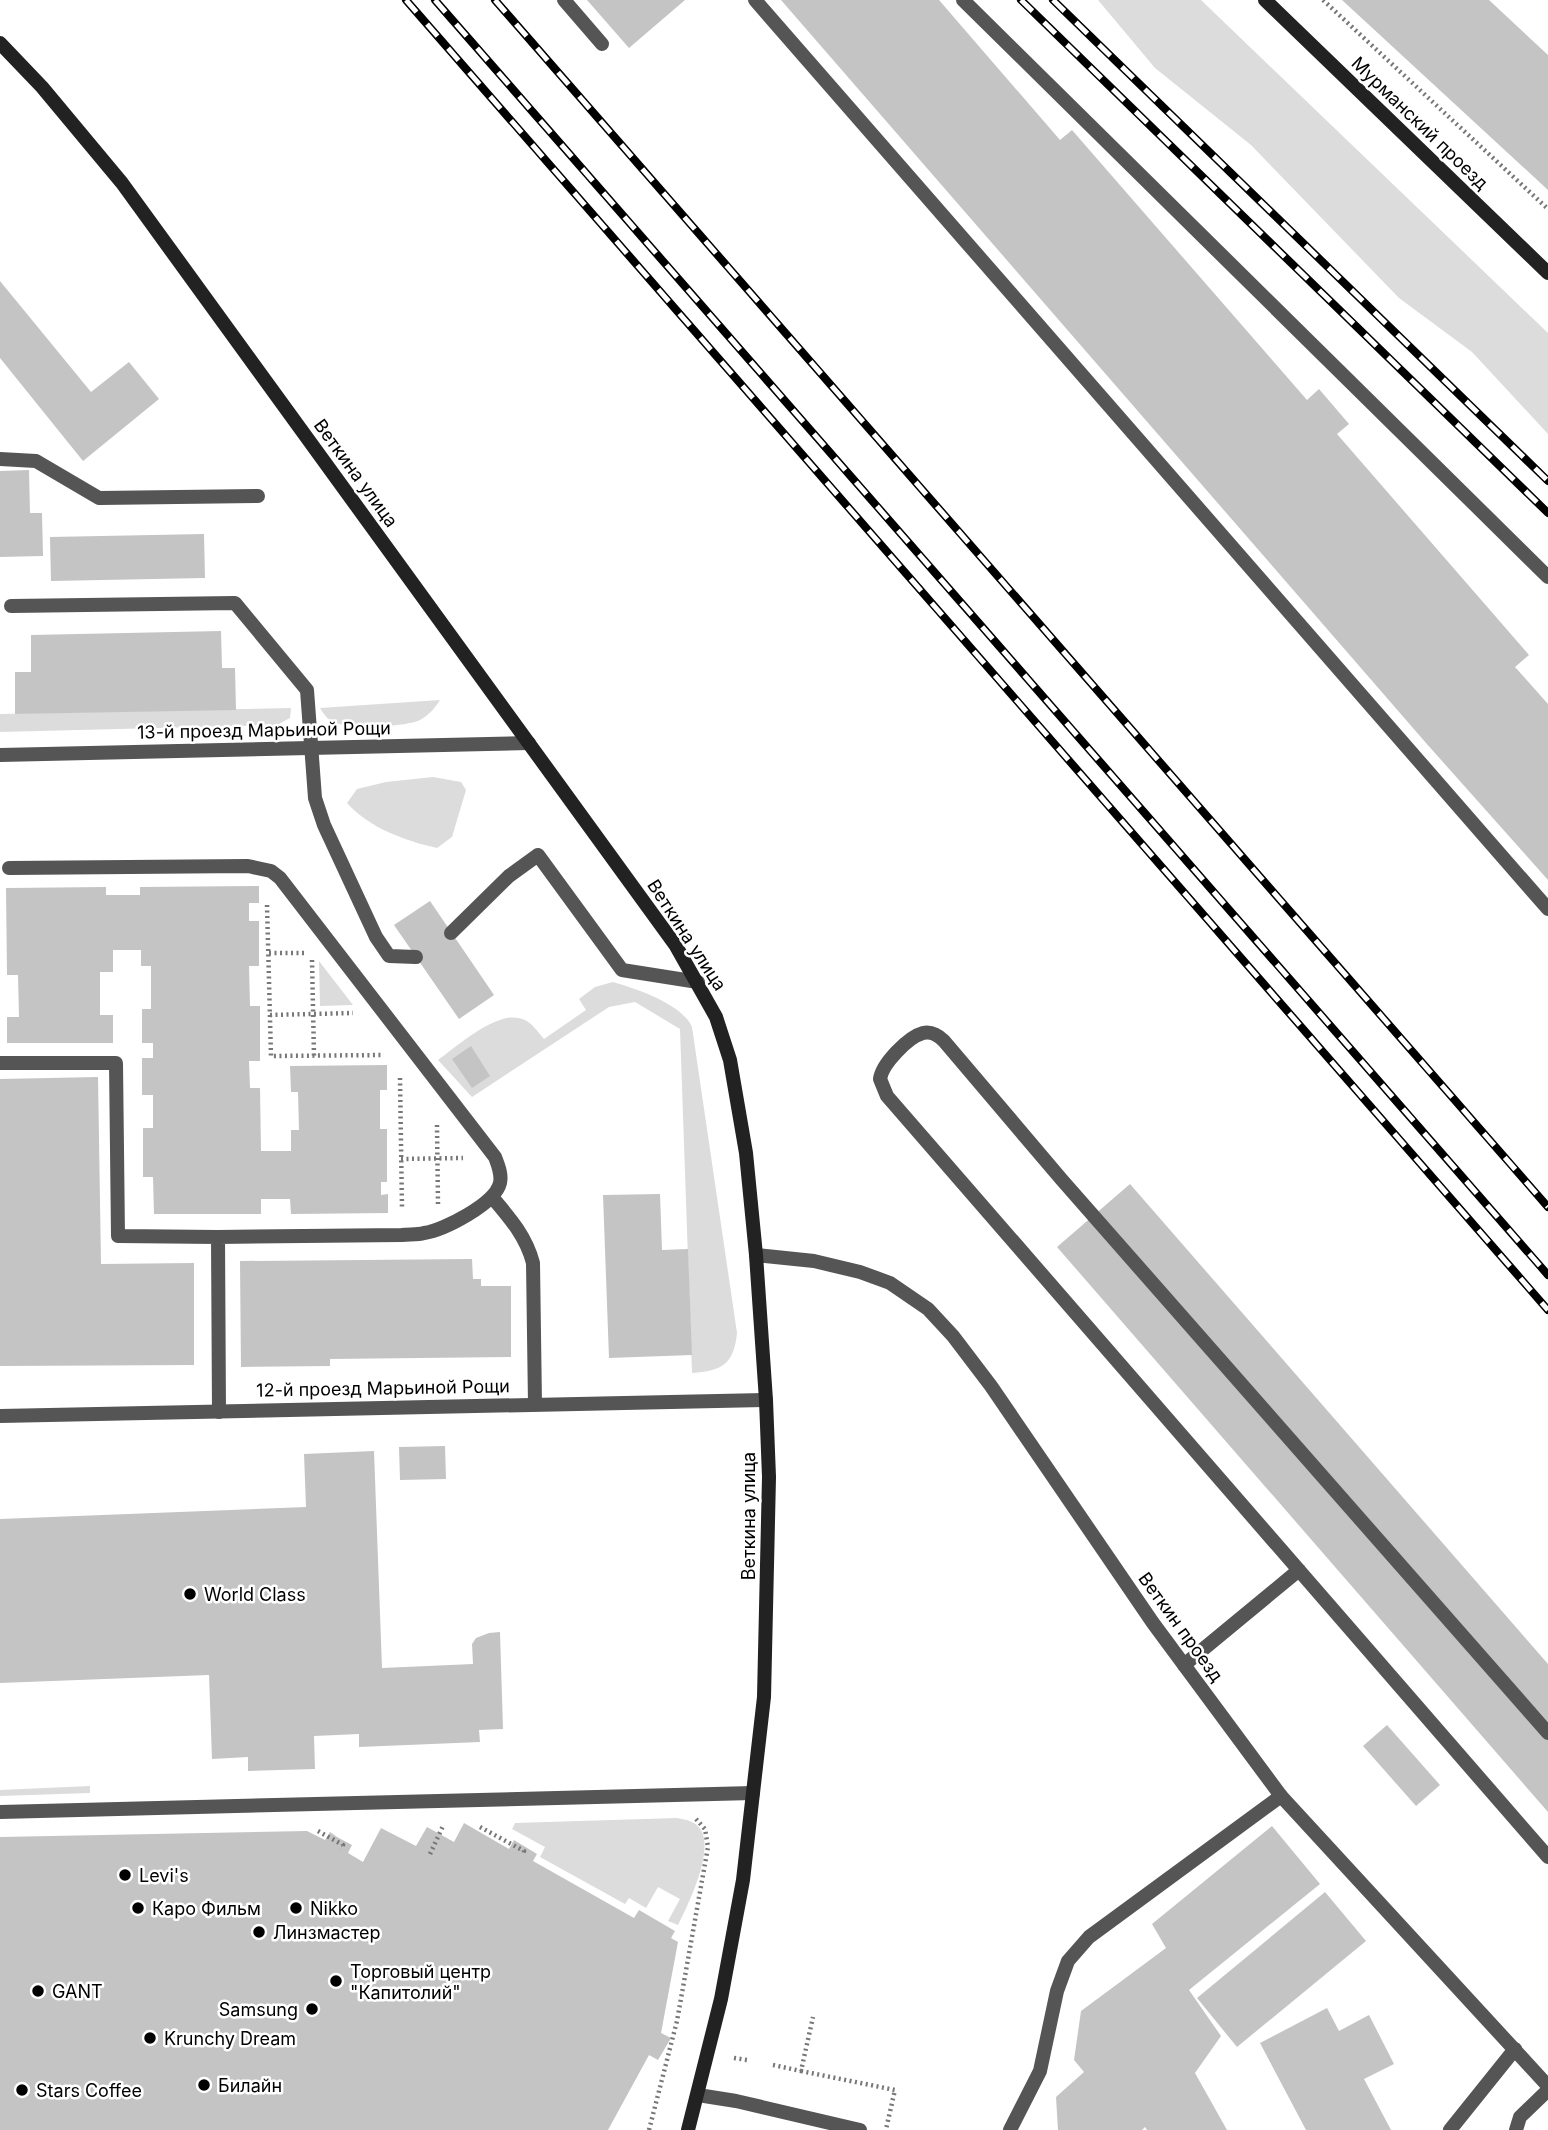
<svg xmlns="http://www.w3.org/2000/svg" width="1548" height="2130" font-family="Inter,sans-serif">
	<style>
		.green { fill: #dcdcdc }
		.building { fill: #c4c4c4 }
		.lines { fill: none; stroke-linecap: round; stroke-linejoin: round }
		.path { stroke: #777; stroke-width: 4.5; stroke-dasharray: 2 3.5; stroke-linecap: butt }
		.lane { stroke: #555; stroke-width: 14 }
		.street { stroke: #555; stroke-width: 14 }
		.secondary { stroke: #222; stroke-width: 14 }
		.rail-casing { stroke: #000; stroke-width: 8 }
		.rail { stroke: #fff; stroke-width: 5; stroke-dasharray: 16; stroke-linecap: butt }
		.poi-dot { fill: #000; stroke: #fff; stroke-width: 2.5 }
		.labels { text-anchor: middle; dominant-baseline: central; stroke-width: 5; stroke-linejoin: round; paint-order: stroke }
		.street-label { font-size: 18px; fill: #000; stroke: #fff }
		.poi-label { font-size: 18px; fill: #000; stroke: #fff; text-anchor: start }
	</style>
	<rect width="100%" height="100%" fill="#fff"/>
	<!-- green -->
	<path class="green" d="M1098,0H1201L1548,333V434L1472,352L1399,298L1251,145L1155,68Z
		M440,700C435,708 429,715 420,720C406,727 351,729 336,723C329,721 324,715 320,708Z
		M291,708L290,718L277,725L0,732V714Z
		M433,777L461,782L466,790L452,837L437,848C406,841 369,828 347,803L357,789L386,782Z
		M319,961L353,1005L320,1006Z
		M613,982C637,989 682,1004 692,1027L737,1333C734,1364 722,1371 692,1373L680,1029L635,1002L609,1007L472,1097L438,1060C458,1046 500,1007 525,1020C533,1024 538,1032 544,1039L586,1010L579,999L595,987Z
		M90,1786V1793L0,1796V1790Z
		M677,1818C687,1820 695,1821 701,1830C714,1852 688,1905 678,1925L668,1921L680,1899L658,1887L646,1908L629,1898L625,1904L540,1857L545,1847L512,1829L515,1823Z"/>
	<!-- building -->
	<path class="building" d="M587,0H685L629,48Z
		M781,0H939L1060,140L1072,130L1307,400L1319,389L1349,424L1337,434L1529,655L1515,667L1548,704V880L1426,743Z
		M1342,0H1489L1548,55V190Z
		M0,281L91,392L129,362L159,399L83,461L0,358Z
		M29,470L30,513H42L43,556L0,557V471Z
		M204,534L205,578L51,581L50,537Z
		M221,631L222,668H235L236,710L15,714V672H31V635Z
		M259,886V903H249V921H259V966H249L250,1006H260V1061H249L250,1088H260L261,1151H291V1130H299L298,1092H291L290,1066L387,1065V1090H380V1129H387V1182H381V1195L388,1194V1213L291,1214L290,1199H261V1214H154L153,1177H143V1128H153V1095H142V1058H153V1043H142V1009H151V966H141V950H113V972H100V1015H113V1043H7V1017H19L18,975H7L6,888L106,887V895H140V887Z
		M430,901L494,995L459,1019L394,925Z
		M471,1046L490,1076L472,1088L452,1059Z
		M98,1077L101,1264L194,1263V1365L0,1366V1079Z
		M1130,1184L1548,1664V1812L1057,1247Z
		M660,1194L662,1250L688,1249L692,1355L609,1358L603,1195Z
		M472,1259L473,1279H481V1286H511V1357L330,1359V1366L241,1367L240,1261Z
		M445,1446L446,1479L400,1480L399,1447Z
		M374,1451L382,1668L473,1664L472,1644L476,1638L489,1633L500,1632L503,1729L479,1730L480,1742L359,1747V1734L314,1736L315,1769L248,1771V1757L212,1759L209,1675L0,1683V1519L306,1507L304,1454Z
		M1387,1725L1440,1785L1416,1806L1363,1746Z
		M464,1823L509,1849L514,1840L537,1854L533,1861L634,1918L639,1910L675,1931L671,1938L678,1942L661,2033L671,2038L658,2060L649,2055L608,2130H0V1837L307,1831L325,1840L330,1832L337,1837L352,1845L348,1853L363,1862L381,1828L416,1846L427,1827L454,1842Z
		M1272,1826L1320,1884L1189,1990L1221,2036L1195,2073L1227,2130H1147L1145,2127L1142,2130H1058L1056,2097L1084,2072L1074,2060L1081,2011L1166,1948L1152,1924Z
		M1325,1892L1366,1941L1237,2047L1197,1998Z
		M1327,2008L1339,2031L1369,2015L1394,2064L1364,2079L1391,2130H1306L1260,2043Z"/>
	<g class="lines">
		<!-- path -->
		<path class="path" d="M1323,0L1548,209
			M267,905L271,1056L384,1055
			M269,953H306
			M312,960L314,1056
			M270,1015L353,1013
			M400,1078L402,1209
			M437,1125L438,1204
			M401,1159L463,1158
			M480,1827L524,1851L522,1855
			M318,1831L343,1845L341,1849
			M430,1854L443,1826
			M734,2058L747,2060
			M773,2065L801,2071L813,2017
			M801,2071L895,2090L886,2129
			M649,2130L677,2021L708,1847L705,1829L696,1819"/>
		<!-- lane -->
		<path class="lane" d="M564,0L602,44
			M755,0L1548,909
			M963,0L1548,577
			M0,459L36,461L99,498L258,496
			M11,606L235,603L307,690L315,798L324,825L376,937L389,956L416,957
			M9,868L248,866L271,871L280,878L495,1157C498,1165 502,1174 500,1183C495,1204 444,1230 424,1233C417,1235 409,1234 402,1235L218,1237L219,1412
			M451,933L509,876L538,855L622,970L698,982
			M0,1063H116L118,1236L218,1237
			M492,1197C509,1217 526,1236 533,1263L535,1404
			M1184,1665L1299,1570
			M1548,1733L1062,1180L944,1041C938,1035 932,1031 923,1033C908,1037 882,1064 880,1079L887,1096L1548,1857
			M0,1812L753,1793
			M698,2095L736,2101L860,2130
			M1010,2130L1040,2071L1057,1991L1068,1961L1089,1937L1281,1796
			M1450,2130L1515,2049
			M1516,2130L1520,2117L1548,2090"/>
		<!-- street -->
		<path class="street" d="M0,755L529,743
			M756,1255L814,1261L860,1272L890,1283L928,1309L953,1336L991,1386L1153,1623L1281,1796L1548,2086
			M0,1416L766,1400"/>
		<!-- secondary -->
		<path class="secondary" d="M1265,0L1548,273
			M0,43L42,87L122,183L676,946L716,1017L730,1060L746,1153L756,1255L766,1400L769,1477L764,1697L743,1880L721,1999L688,2130"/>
		<defs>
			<path id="rail" d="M406,0L1548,1310
				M435,0L1548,1275
				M495,0L1548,1207
				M1021,0L1548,513
				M1053,0L1548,481"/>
		</defs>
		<!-- rail casing -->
		<use href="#rail" class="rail-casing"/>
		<!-- rail -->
		<use href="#rail" class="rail"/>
	</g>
	<!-- markers -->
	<g class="poi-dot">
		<circle cx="190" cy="1594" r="7"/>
		<circle cx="125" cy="1875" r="7"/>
		<circle cx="138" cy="1908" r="7"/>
		<circle cx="296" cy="1908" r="7"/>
		<circle cx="259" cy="1932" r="7"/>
		<circle cx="336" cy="1981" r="7"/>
		<circle cx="38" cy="1991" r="7"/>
		<circle cx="312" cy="2009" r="7"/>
		<circle cx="150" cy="2038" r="7"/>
		<circle cx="204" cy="2085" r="7"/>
		<circle cx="22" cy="2090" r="7"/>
	</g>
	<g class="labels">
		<!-- street labels -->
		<g class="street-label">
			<text transform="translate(1420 123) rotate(44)">Мурманский проезд</text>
			<text transform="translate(356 473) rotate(54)">Веткина улица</text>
			<text transform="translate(264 730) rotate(-1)">13-й проезд Марьиной Рощи</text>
			<text transform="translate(687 935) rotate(57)">Веткина улица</text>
			<text transform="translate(383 1388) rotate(-1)">12-й проезд Марьиной Рощи</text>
			<text transform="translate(748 1516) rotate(-90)">Веткина улица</text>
			<text transform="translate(1181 1627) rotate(54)">Веткин проезд</text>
		</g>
		<!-- poi labels -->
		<g class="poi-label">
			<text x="204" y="1594">World Class</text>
			<text x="139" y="1875">Levi's</text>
			<text x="152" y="1908">Каро Фильм</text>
			<text x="310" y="1908">Nikko</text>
			<text x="273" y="1932">Линзмастер</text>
			<text x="350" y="1971">Торговый центр<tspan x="350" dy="21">"Капитолий"</tspan></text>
			<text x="52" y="1991">GANT</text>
			<text x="298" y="2009" text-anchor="end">Samsung</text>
			<text x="164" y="2038">Krunchy Dream</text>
			<text x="218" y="2085">Билайн</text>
			<text x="36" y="2090">Stars Coffee</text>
		</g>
	</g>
</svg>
